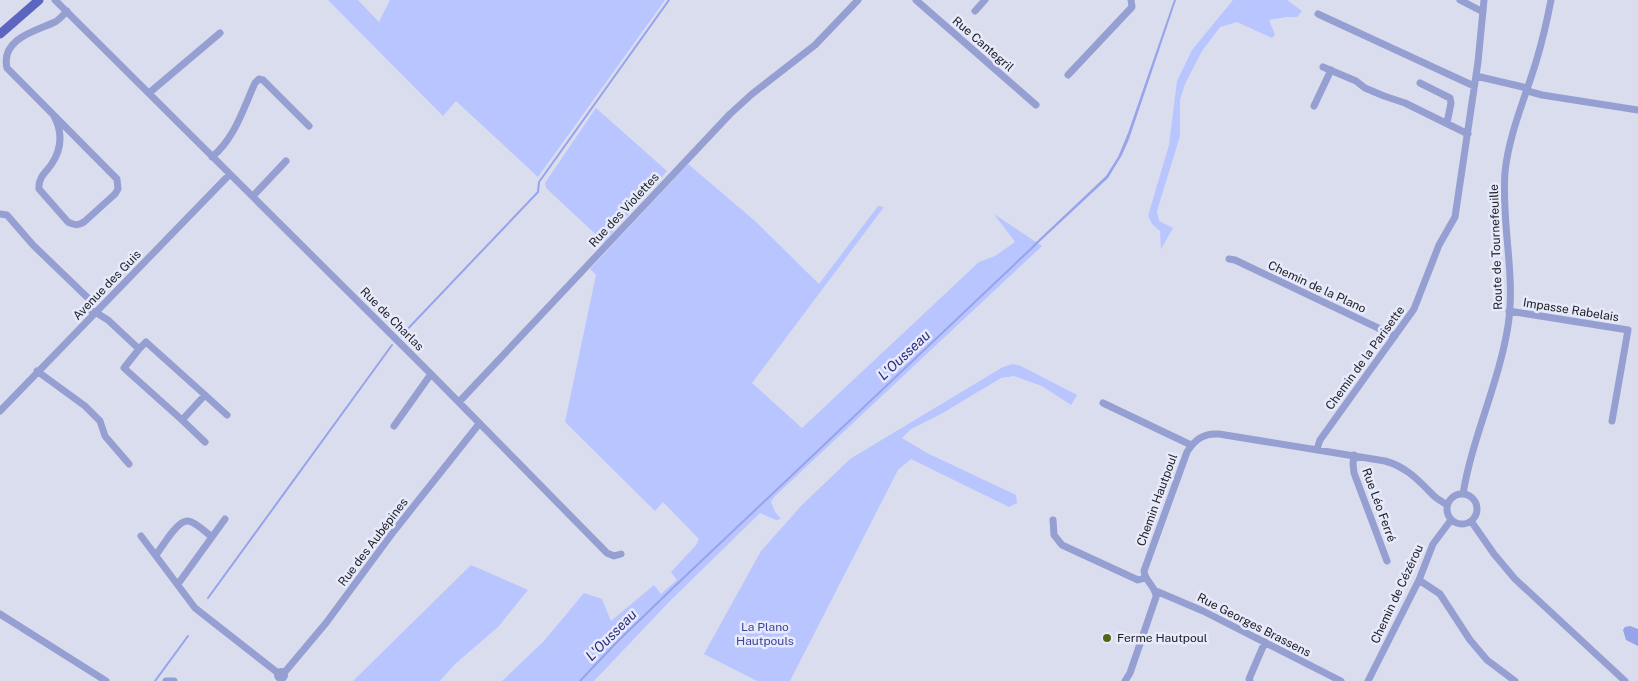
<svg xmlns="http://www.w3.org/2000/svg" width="1638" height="681" font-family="'Public Sans',sans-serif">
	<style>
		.green { fill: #b9c5fe }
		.water { fill: #97a3ea }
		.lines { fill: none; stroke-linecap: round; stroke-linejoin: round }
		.stream { stroke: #97a3ea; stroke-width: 2 }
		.minor { stroke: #969fd1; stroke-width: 7 }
		.major { stroke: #5c66c1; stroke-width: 9 }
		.poi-dot { fill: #4e6718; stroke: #e7eafb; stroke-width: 2 }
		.labels { text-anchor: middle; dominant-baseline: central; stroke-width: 5; stroke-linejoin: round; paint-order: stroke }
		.street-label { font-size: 12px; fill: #212228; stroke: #e7eafb }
		.park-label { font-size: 12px; fill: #3f4599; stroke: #e7eafb }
		.poi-label { font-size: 12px; fill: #212228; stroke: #e7eafb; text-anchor: start }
		.water-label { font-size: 14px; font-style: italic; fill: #2b2d7e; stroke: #e7eafb }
	</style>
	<rect width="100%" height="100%" fill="#daddee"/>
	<!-- green -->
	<path class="green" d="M328,0H358L379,22L390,0H665L538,177L456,101L443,116Z
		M1233,0H1287L1302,11L1297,17H1287L1269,20L1275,35L1272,38L1237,22L1220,27L1202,51L1185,84L1180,100V136L1157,211L1159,221L1173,228L1161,249L1160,231L1152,224L1148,216L1169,145L1177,81L1192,50Z
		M596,108L667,171L604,242L546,188L545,183Z
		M688,164L755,221L819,284L878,206L884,207L752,383L802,428L979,262L995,256L1015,242L994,214L1042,246L774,497L771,502L775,512L781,519L776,520L760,513L669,602L594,681H502L544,641L584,593L602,599L611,621L654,585L661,594L677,580L671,572L696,545L699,539L663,502L655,511L565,422L596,275L590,269Z
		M1013,364L1021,366L1077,395L1071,405L1042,386L1014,376L1001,378L941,414L911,429L902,438L927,453L1016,495L1017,503L1009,507L911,459L898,470L790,681H757L704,654L761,551L802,505L850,459L1003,367Z
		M471,565L528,590L498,627L455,664L440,681H353Z"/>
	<!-- water -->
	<path class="water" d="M1174,0H1176L1129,139L1122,155L1108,178L1034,247L1033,245L1106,176L1118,157L1128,133Z
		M1630,626L1638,629V646L1626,640L1623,630L1625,627Z"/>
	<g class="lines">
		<!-- stream -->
		<path class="stream" d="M401,336L538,192L539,182L669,0
			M208,598L392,345
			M155,681L188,636
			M580,681L618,641L676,585L1035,245"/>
		<!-- minor -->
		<path class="minor" d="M55,0L431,374L607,553L614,556L621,554
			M916,0L1036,105
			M1460,0L1483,12
			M975,11L985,0
			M1318,14L1474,86
			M1323,67L1356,81L1365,88L1384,96L1405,103L1468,134
			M1068,75L1132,7L1131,0
			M1476,76L1523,87L1531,92L1542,95L1638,110
			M1420,83L1450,98L1451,103L1447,123
			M149,93L220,33
			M1314,106L1331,70
			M54,116C63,133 62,149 51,165C45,173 38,178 39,189L68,222C74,225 78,226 84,222L115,194L118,189L117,179L7,68C0,38 39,30 55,22C60,19 63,15 67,11
			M212,157C235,138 243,109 255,83L259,79L263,80L309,126
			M253,196L286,161
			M0,214L7,215L33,245L89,299L90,309L94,314
			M1229,259L1235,260L1395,336
			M1509,311L1628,330L1612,421
			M95,312L108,320L139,349L124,368L182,420L205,395L146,342L139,349
			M37,371L85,406L100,421L105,436L129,464
			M205,395L227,415
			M459,402L730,114L752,94L815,45L858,0
			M1103,403L1191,445
			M0,411L230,174
			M182,420L205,442
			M394,426L431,374
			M1317,449L1320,440L1414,309L1439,245L1455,217L1478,62L1484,0
			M1354,455L1353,464L1354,473L1387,561
			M1447 509a15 15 0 1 1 30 0a15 15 0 1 1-30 0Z
			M1463,494C1472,438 1499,383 1508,326C1516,275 1501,223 1505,172C1509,134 1525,98 1536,62C1542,42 1547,21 1551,0
			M1053,520L1054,535L1062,545L1138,580L1145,578
			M1471,521L1494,554L1515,579L1625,681
			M141,536L195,608L278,673
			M212,537L225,519
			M156,555C162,547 178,519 188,521C196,522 205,532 212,537L178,584
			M1419,580L1440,594L1470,640L1487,660L1515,681
			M1156,591L1203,611L1341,681
			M0,614L106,681
			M277.5 675a3.5 3.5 0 1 1 7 0a3.5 3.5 0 1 1-7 0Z
			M284,673L326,623L394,531L479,424
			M166,681H174
			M1125,681L1130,673L1156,597C1156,586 1145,582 1144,571L1187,452C1195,439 1204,433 1219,434L1385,461C1407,467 1419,481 1434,496C1438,500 1443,502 1447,505
			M1250,681L1249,679L1265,642
			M1368,681L1419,580L1433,544L1451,520"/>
		<!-- major -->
		<path class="major" d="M0,34L39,0"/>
	</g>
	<!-- markers -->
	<circle class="poi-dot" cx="1107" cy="638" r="5"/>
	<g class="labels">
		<!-- street labels -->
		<g class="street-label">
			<text transform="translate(983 44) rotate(41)">Rue Cantegril</text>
			<text transform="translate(624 210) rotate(-47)">Rue des Violettes</text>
			<text transform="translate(1496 247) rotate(-92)">Route de Tournefeuille</text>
			<text transform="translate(107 285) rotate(-46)">Avenue des Guis</text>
			<text transform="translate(1317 287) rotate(25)">Chemin de la Plano</text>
			<text transform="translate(1571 310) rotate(9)">Impasse Rabelais</text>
			<text transform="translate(392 319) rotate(45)">Rue de Charlas</text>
			<text transform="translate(1365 358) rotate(-54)">Chemin de la Parisette</text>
			<text transform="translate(1157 500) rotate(-70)">Chemin Hautpoul</text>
			<text transform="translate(1379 505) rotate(70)">Rue Léo Ferré</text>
			<text transform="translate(373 542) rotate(-53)">Rue des Aubépines</text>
			<text transform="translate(1397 594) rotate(-65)">Chemin de Cézérou</text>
			<text transform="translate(1254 625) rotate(27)">Rue Georges Brassens</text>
		</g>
		<!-- park labels -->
		<g class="park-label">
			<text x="765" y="627">La Plano<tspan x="765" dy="14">Hautpouls</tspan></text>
		</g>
		<!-- poi labels -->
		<g class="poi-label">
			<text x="1117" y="638">Ferme Hautpoul</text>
		</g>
		<!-- water labels -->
		<g class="water-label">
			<text transform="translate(904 355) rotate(-43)">L'Ousseau</text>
			<text transform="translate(611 635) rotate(-45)">L'Ousseau</text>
		</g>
	</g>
</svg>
